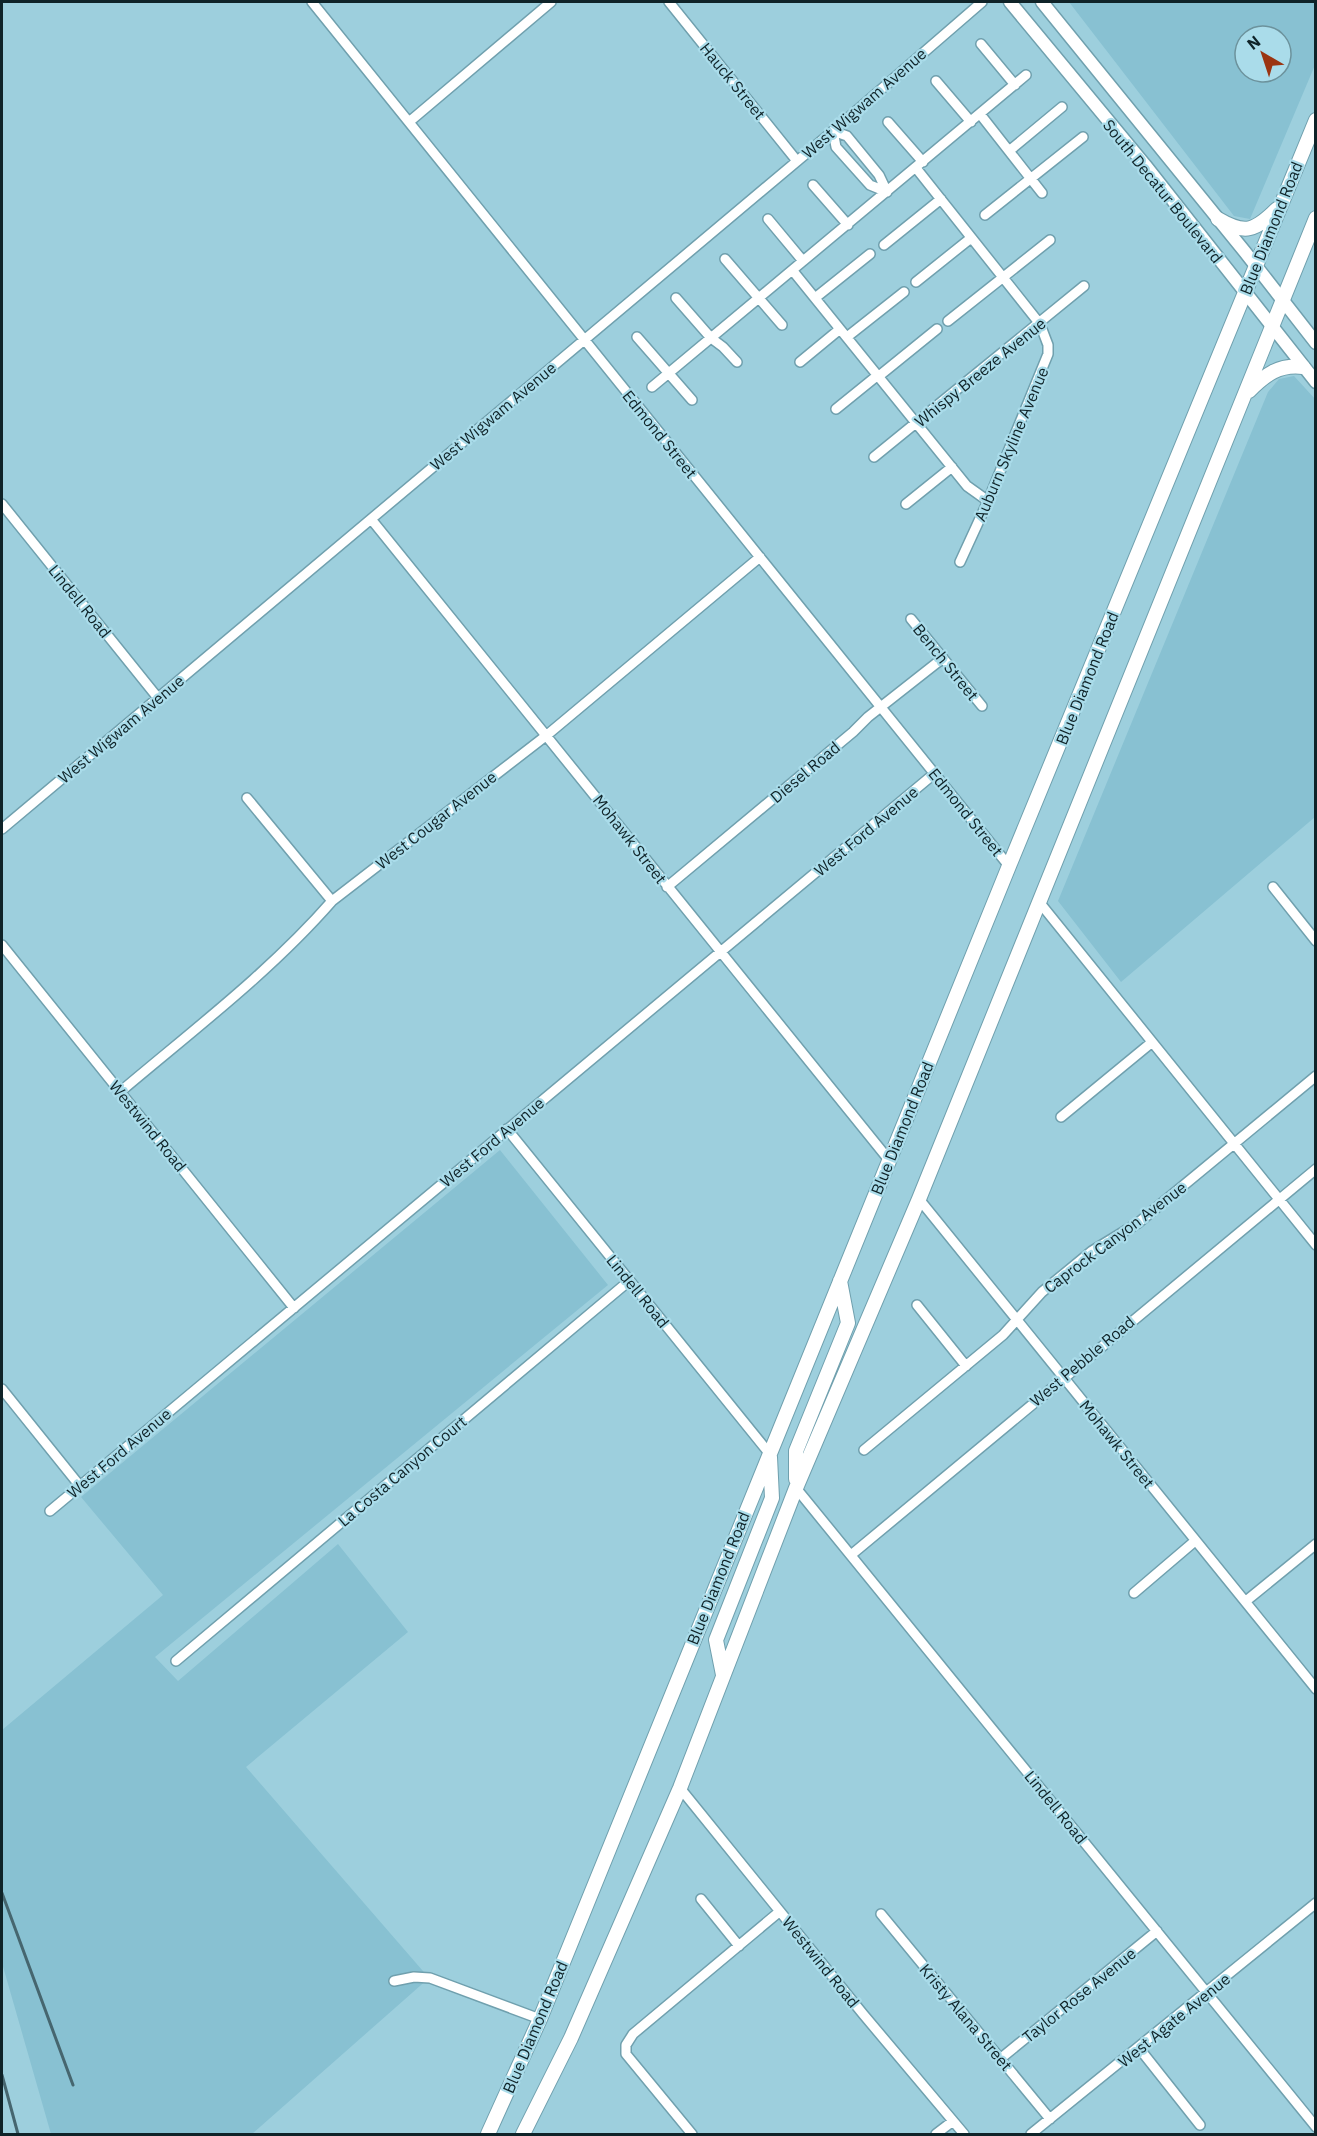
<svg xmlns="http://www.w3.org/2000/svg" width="1317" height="2136" font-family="'IBM Plex Sans',sans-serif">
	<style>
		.built { fill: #88c1d2; fill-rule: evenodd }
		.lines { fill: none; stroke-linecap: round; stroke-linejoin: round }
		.minor-casing { stroke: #70a0ae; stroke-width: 12 }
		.major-casing { stroke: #70a0ae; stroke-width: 15 }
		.highway-casing { stroke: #70a0ae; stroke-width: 16 }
		.minor { stroke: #fff; stroke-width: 9 }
		.major { stroke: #fff; stroke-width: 12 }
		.highway { stroke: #fff; stroke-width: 14 }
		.rail { stroke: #46666f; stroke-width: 3 }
		.labels { text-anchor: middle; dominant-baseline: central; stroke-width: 4.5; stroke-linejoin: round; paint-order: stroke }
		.street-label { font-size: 16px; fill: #0f2328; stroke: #aadcea }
	</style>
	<rect width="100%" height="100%" fill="#9dcfdd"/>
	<!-- built -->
	<path class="built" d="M1069,2H1315V65L1250,219L1234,216ZM1245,36H1281V72H1245Z
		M1294,376L1316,400L1315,817L1121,982L1058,901L1268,392L1279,379Z
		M500,1150L608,1285L155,1657L178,1681L338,1544L408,1632L246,1767L429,1978L252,2134H51L2,1963V1730L163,1595L81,1497Z"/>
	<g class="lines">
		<defs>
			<path id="minor" d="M312,2L1009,866
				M669,2L797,161
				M981,44L1015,85
				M936,81L971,122
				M980,114L1042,193
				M409,122L551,2
				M888,122L923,162
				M833,131L836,147L870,185L887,192
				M833,131L847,136L879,175L887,192
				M1009,151L1062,107
				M916,168L1040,324L1048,345V354L988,501L960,562
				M813,185L848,225
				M985,215L1083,137
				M768,219L803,261
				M884,245L941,199
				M725,259L782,325
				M793,271L967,486L988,501
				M916,282L971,238
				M676,298L711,338L723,347L737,362
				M815,298L870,254
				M948,321L1050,240
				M637,337L692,400
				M847,337L904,292
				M800,362L840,329
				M879,376L937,329
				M652,387L1026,75
				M836,409L878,375
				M874,457L1084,286
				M2,504L158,698
				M906,504L952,467
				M371,519L889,1160
				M911,619L982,706
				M247,798L332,901
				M2,829L833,131L982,2
				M667,887L853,732L868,717L943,658
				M1273,887L1316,941
				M1040,903L1316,1245
				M2,945L294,1308
				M120,1092C192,1031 270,972 332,901L547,735L760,557
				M1061,1117L1151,1043
				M507,1129L769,1453
				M919,1199L1316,1689
				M917,1305L966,1366
				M2,1389L80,1486
				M864,1450L1003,1335L1042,1292L1092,1251L1138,1223L1316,1076
				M796,1488L1316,2127
				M50,1511L935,773
				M851,1555L1316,1169
				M1134,1593L1195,1541
				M1246,1601L1316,1544
				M176,1661L629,1281
				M680,1788L863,2014L964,2134
				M701,1899L739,1946
				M881,1914L1050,2119
				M394,1981L414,1977L430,1978L540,2019
				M1139,2048L1200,2125
				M1000,2059L1157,1931
				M692,2134L626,2054V2045L633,2034L779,1912
				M936,2134L953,2121
				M1031,2134L1316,1903"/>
			<path id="major" d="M1010,2L1145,165L1316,382
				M1042,2L1245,252L1316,343"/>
			<path id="highway" d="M1218,219C1245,235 1255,231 1277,209
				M1249,391C1265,375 1279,364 1303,367
				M796,1479V1451L848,1323L840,1281
				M723,1675L716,1640L772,1498L770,1457
				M488,2134L540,2019L1009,866L1316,120
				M523,2134L571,2038L680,1788L796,1488L919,1199L1316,218"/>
		</defs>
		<!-- minor casing -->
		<use href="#minor" class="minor-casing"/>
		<!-- major casing -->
		<use href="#major" class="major-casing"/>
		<!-- highway casing -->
		<use href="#highway" class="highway-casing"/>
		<!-- minor -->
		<use href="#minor" class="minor"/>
		<!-- major -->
		<use href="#major" class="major"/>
		<!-- highway -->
		<use href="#highway" class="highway"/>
		<!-- rail -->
		<path class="rail" d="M2,1893L73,2085
			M2,2075L18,2134"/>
	</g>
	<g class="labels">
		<!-- street labels -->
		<g class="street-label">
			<text transform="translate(733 81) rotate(51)">Hauck Street</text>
			<text transform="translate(864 103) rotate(-41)">West Wigwam Avenue</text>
			<text transform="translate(1163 191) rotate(51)">South Decatur Boulevard</text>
			<text transform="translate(1271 228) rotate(-68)">Blue Diamond Road</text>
			<text transform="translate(980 372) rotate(-39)">Whispy Breeze Avenue</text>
			<text transform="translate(493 416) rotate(-40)">West Wigwam Avenue</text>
			<text transform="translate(660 434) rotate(51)">Edmond Street</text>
			<text transform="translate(1011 444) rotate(-67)">Auburn Skyline Avenue</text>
			<text transform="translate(80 601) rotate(51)">Lindell Road</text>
			<text transform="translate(946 662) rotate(51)">Bench Street</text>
			<text transform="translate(1087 678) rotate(-68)">Blue Diamond Road</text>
			<text transform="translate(121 729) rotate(-40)">West Wigwam Avenue</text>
			<text transform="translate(805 772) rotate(-40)">Diesel Road</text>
			<text transform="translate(966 812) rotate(51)">Edmond Street</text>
			<text transform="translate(436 820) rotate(-38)">West Cougar Avenue</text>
			<text transform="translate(866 831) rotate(-40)">West Ford Avenue</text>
			<text transform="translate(630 839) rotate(52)">Mohawk Street</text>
			<text transform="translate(148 1126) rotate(51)">Westwind Road</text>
			<text transform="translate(902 1128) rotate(-68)">Blue Diamond Road</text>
			<text transform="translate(492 1142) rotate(-40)">West Ford Avenue</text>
			<text transform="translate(1115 1237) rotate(-37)">Caprock Canyon Avenue</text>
			<text transform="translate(638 1291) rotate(51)">Lindell Road</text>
			<text transform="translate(1082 1361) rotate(-40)">West Pebble Road</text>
			<text transform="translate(1117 1444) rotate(51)">Mohawk Street</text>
			<text transform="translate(119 1453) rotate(-40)">West Ford Avenue</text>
			<text transform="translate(402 1471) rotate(-40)">La Costa Canyon Court</text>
			<text transform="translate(718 1578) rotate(-68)">Blue Diamond Road</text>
			<text transform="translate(1056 1807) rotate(51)">Lindell Road</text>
			<text transform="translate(821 1962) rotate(51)">Westwind Road</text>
			<text transform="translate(1079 1995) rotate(-39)">Taylor Rose Avenue</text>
			<text transform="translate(966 2017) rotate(50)">Kristy Alana Street</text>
			<text transform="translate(1174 2020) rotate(-39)">West Agate Avenue</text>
			<text transform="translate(535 2027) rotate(-67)">Blue Diamond Road</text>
		</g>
	</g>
	<!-- border -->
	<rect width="1317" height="2136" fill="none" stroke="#0f2328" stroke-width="6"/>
	<!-- north arrow -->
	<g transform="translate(1263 54) rotate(321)"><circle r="28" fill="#aadcea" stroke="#6c929c" stroke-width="1.5"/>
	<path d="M0-4.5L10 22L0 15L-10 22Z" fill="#9b3411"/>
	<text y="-9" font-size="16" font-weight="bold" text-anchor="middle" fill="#0f2328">N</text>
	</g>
</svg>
